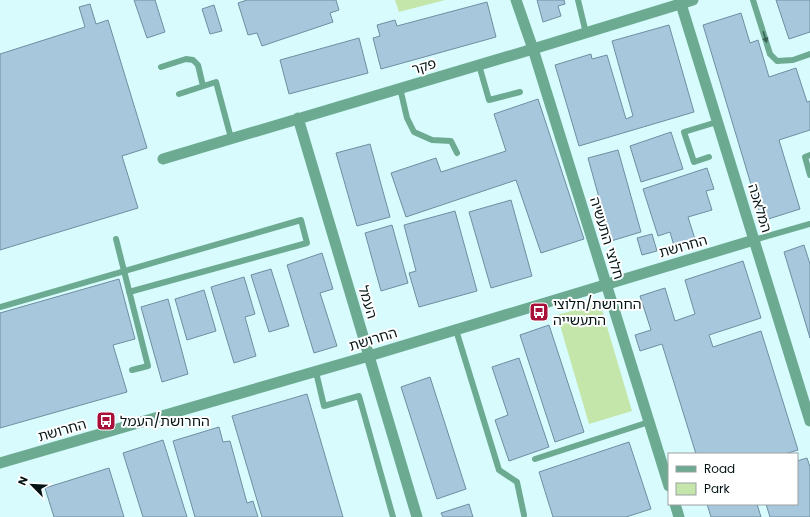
<svg xmlns="http://www.w3.org/2000/svg" width="810" height="517" font-family="Poppins,'Noto Sans Hebrew',sans-serif">
	<style>
		.green { fill: #c4e6ab }
		.building { fill: #a6c7dc; stroke: #6f8ea1 }
		.lines { fill: none; stroke-linecap: round; stroke-linejoin: round }
		.service { stroke: #6cab92; stroke-width: 6 }
		.minor { stroke: #6cab92; stroke-width: 11 }
		.tertiary { stroke: #6cab92; stroke-width: 11 }
		.oneway { fill: #386054 }
		.labels { text-anchor: middle; dominant-baseline: central; stroke-width: 4; stroke-linejoin: round; paint-order: stroke }
		.street-label { font-size: 14px; fill: #041415; stroke: #fff }
		.poi-label { font-size: 14px; fill: #041415; stroke: #fff; text-anchor: start }
	</style>
	<rect width="100%" height="100%" fill="#d8fbfd"/>
	<!-- green -->
	<path class="green" d="M395,0H445L399,12Z
		M600,303L632,411L589,424L557,315Z"/>
	<!-- building -->
	<path class="building" d="M134,0H155L165,32L147,38Z
		M247,0H336L339,10L330,13L333,22L262,46L257,33L248,35L238,3Z
		M537,0H564L565,4L558,6L561,16L543,22Z
		M776,0H810V32L789,39Z
		M487,2L496,37L381,69L373,38L380,36L377,25L395,20L397,26Z
		M90,4L96,24L108,20L147,148L122,156L138,208L0,250V54L85,27L79,7Z
		M214,5L222,31L210,34L202,9Z
		M741,13L750,43L758,40L769,77L796,68L807,102L810,101V130L779,140L800,209L762,221L703,25Z
		M669,25L694,112L579,146L555,65L591,54L592,59L607,55L626,119L633,116L612,41Z
		M359,38L368,73L289,94L280,60Z
		M538,99L584,239L541,253L516,180L406,217L391,173L436,158L441,172L506,151L494,114Z
		M671,132L683,169L641,182L630,146Z
		M370,144L390,217L357,226L336,153Z
		M618,150L641,232L611,241L588,158Z
		M707,168L714,189L706,191L712,210L688,217L695,239L674,246L670,232L658,236L643,189Z
		M511,200L532,276L491,288L469,212Z
		M455,211L477,291L419,307L409,273L416,271L404,225Z
		M392,225L408,283L381,291L365,233Z
		M652,234L657,251L642,255L637,238Z
		M804,245L810,264V338L784,252Z
		M322,253L333,289L320,293L337,346L314,353L287,265Z
		M743,261L761,318L709,335L713,347L761,331L798,450L785,454H696L662,344L640,351L635,335L651,330L640,296L665,288L675,321L695,314L685,280Z
		M271,269L289,326L269,332L251,275Z
		M244,277L255,314L245,317L256,356L234,363L211,287Z
		M119,279L135,339L113,345L127,392L0,428V313Z
		M204,290L216,331L187,340L175,299Z
		M168,299L188,374L162,382L141,307Z
		M549,325L584,432L555,442L520,335Z
		M519,358L549,447L509,461L495,420L508,415L492,367Z
		M430,377L466,489L437,499L401,387Z
		M307,394L343,517H262L232,416Z
		M219,427L223,442L230,441L247,503L253,501L258,517H195L173,441Z
		M163,440L187,517H143L123,453Z
		M629,442L651,509L626,517H553L539,472Z
		M807,458L810,467V517H770L766,504H797V461Z
		M109,468L124,517H54L45,488Z
		M469,504L473,517H443L441,513Z
		M707,504H757L761,517H711Z"/>
	<g class="lines">
		<!-- service -->
		<path class="service" d="M578,0L586,33
			M753,0L770,54L777,61L793,60L810,54
			M479,65L489,100L520,92
			M161,67L186,59L193,60L198,65L203,86
			M400,88L407,118L414,132L432,140L451,141L457,153
			M179,94L216,82L231,138
			M810,155L805,157L810,175
			M709,157L694,162L684,132L717,122
			M116,239L148,366L132,370
			M754,240L810,224
			M0,307L301,220L307,243L129,292
			M456,330L499,470L517,482L524,515
			M316,372L324,406L359,396L393,517
			M535,459L649,422"/>
		<!-- minor -->
		<path class="minor" d="M516,0L533,49
			M681,4L810,421
			M298,118L417,517
			M163,159L533,49L693,0
			M0,463L369,356L754,240"/>
		<!-- tertiary -->
		<path class="tertiary" d="M533,49L669,486
			M675,504L679,517"/>
	</g>
	<!-- one-way arrows -->
	<defs><path id="oneway-solid" d="M-6-.8H1V-3.2L6.5 0L1 3.2V.8H-6Z"/></defs>
	<use class="oneway" href="#oneway-solid" transform="translate(765 37) rotate(72)"/>
	<!-- icons -->
	<defs>
		<symbol id="bus-square" viewBox="-11 -11 22 22"><rect x="-9" y="-9" width="18" height="18" rx="4" fill="#a81039" stroke="#fff"/><path d="M-5-6H5V4H4V6H2V4H-2V6H-4V4H-5ZM-3.5-4V0h7V-4ZM-3.5 1.2v1.5H-2V1.2ZM2 1.2v1.5H3.5V1.2Z" fill="#fff"/></symbol>
	</defs>
	<g fill-rule="evenodd">
		<use href="#bus-square" x="528" y="301" width="22" height="22"/>
		<use href="#bus-square" x="95" y="410" width="22" height="22"/>
	</g>
	<g class="labels">
		<!-- street labels -->
		<g class="street-label">
			<text transform="translate(424 66) rotate(-16)">פקר</text>
			<text transform="translate(760 208) rotate(73)">המלאכה</text>
			<text transform="translate(607 238) rotate(73)">חלוצי התעשיה</text>
			<text transform="translate(683 246) rotate(-16)">החרושת</text>
			<text transform="translate(368 302) rotate(73)">העמל</text>
			<text transform="translate(373 339) rotate(-17)">החרושת</text>
			<text transform="translate(62 430) rotate(-16)">החרושת</text>
		</g>
		<!-- poi labels -->
		<g class="poi-label">
			<text x="553" y="304">החרושת/חלוצי<tspan x="553" dy="16">התעשייה</tspan></text>
			<text x="120" y="421">החרושת/העמל</text>
		</g>
	</g>
	<!-- legend -->
	<rect x="668" y="453" width="130" height="52" fill="#ffffff" stroke="#9ba1a1"/>
	<rect x="676" y="466" width="20" height="6" fill="#6cab92" stroke="#9ba1a1"/>
	<text x="704" y="473" font-size="12" fill="#041415">Road</text>
	<rect x="676" y="483" width="20" height="12" fill="#c4e6ab" stroke="#9ba1a1"/>
	<text x="704" y="493" font-size="12" fill="#041415">Park</text>
	<!-- north arrow -->
	<g transform="translate(32 485) rotate(294)" stroke="#ffffff" stroke-width="3" paint-order="stroke">
	<path d="M0-3L7 15L0 10L-7 15Z" fill="#041415"/>
	<text y="-6" font-size="11" font-weight="bold" text-anchor="middle" fill="#041415">N</text>
	</g>
</svg>
